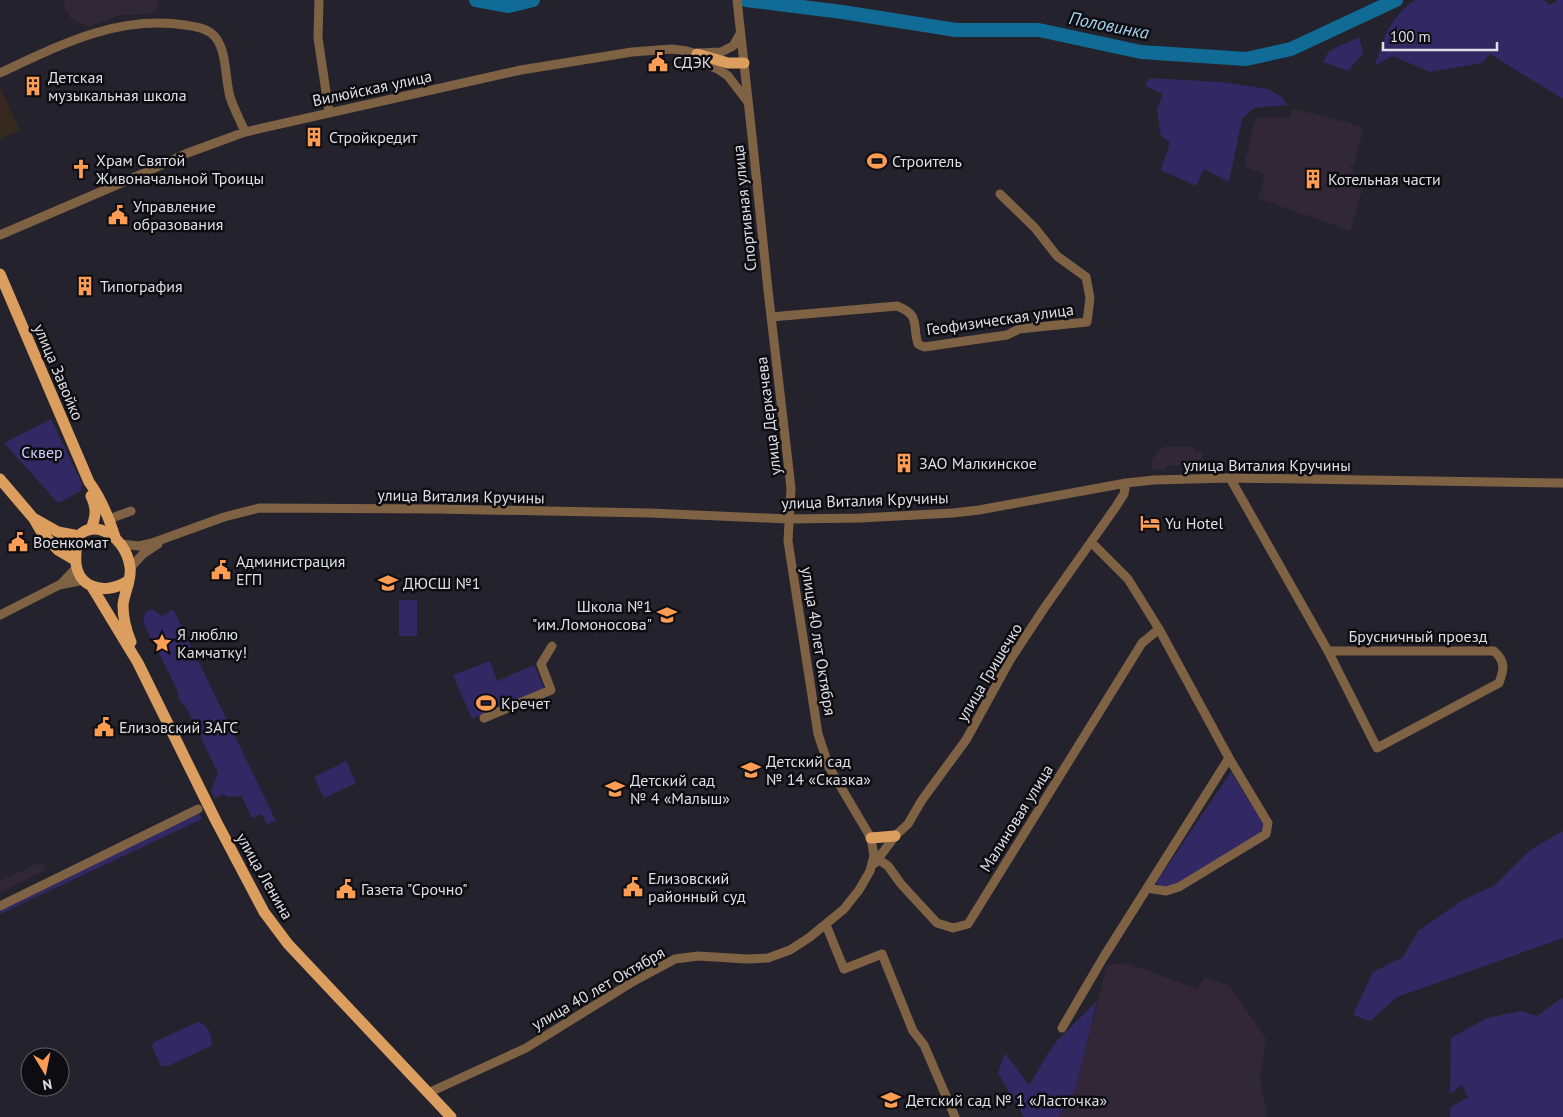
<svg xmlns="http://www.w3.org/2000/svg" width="1563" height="1117" font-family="'PT Sans',sans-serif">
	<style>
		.industrial { fill: #322736 }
		.medical { fill: #37281d }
		.green { fill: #322964 }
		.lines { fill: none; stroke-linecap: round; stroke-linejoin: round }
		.river { stroke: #106c96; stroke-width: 14 }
		.minor { stroke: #7f6244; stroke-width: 9 }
		.major { stroke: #db9e5e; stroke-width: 11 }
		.labels { text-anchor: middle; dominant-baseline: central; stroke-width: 5; stroke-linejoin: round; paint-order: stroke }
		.poi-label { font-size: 16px; fill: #dfdfe6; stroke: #0d0d11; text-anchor: start }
		.street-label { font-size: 16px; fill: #dfdfe6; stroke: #0d0d11 }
		.park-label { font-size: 16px; fill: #d1d0fe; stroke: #0d0d11 }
		.water-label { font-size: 18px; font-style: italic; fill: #a4d3ef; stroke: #0d0d11 }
	</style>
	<rect width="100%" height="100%" fill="#24232d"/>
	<!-- industrial -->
	<path class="industrial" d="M62,0H159L158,6L150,14L119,15L89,27L70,18Z
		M1294,109L1364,127L1354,165L1349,164L1362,189L1350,231L1258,198L1265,174L1244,166L1256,118L1290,117L1291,111Z
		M1168,447H1194L1195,452H1203L1202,460H1198V464L1166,466V470L1152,469L1151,461L1161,448Z
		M41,862L45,870L0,893V881Z
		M1127,963L1197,989L1205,977L1230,986L1266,1039L1260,1080L1267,1113L1266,1117H1058L1075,1091L1107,965Z"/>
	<!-- medical -->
	<path class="medical" d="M0,88L20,130L0,139Z"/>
	<!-- green -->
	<path class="green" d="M1415,0H1544L1550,5L1557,0H1563V99L1490,54L1482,63L1430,72L1393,56L1375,65C1384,38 1390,17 1415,0Z
		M1359,37L1363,53L1348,71L1323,62L1329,51Z
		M1150,78L1220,82L1269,89L1283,98L1287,105L1254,108L1242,119L1229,182L1204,169L1196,186L1161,170L1170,142L1161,136L1157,110L1163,94L1145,86Z
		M51,419L82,484L81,491L58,503L4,443Z
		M399,600H417V636H399Z
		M153,609L162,616L173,609L276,821L267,824L262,814L252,818L241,795L236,797L226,796L224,794L215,798L211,791L218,773L186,707L179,700L178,691L144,624V616L147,611Z
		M490,661L497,681L534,665L544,688L472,719L453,675Z
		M346,761L356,783L324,798L314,777Z
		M1231,772L1263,823L1262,832L1179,883L1165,888L1156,883Z
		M196,807L202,819L0,914V901Z
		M1563,831V938L1397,997L1370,1021L1353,1015L1373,972L1403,957L1418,931L1461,901L1495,885L1530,850Z
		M1563,998V1117H1450V1108L1468,1097L1462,1085L1450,1094L1451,1038L1487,1018L1521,1011L1537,1016L1560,999Z
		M1097,1001L1075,1091L1058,1117H1024L998,1073L1005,1053L1029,1085L1055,1043Z
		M198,1022C207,1023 214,1039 211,1046L168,1066H161L152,1047L154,1042Z"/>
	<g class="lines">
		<!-- river -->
		<path class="river" d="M476,0L509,6L533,0
			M746,0L842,12L956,30H1039L1141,52L1246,59L1291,49L1396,0"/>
		<!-- minor -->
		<path class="minor" d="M319,0L318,38L329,112
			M700,53L721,52L733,46L740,34
			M0,73C60,45 117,15 185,25C196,27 209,28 216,38C227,53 225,79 230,97C234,109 240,120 245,132
			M0,235L142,174L185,154L245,132L521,70L632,52L672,49L687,51L697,54L704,64L718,69L728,76L748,102
			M771,317L897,306C921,315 912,325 918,344L924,347L1007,335L1019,329L1087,322L1090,298L1086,277L1057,256L1035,228L1000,194
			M1230,478L1328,651L1377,748L1499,683C1504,669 1506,662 1494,651H1328
			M109,519L131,511
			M121,544L139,546L152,543L224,517L259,508L435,509L650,513L788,519L861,518L953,513L979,510L1126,483L1154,480L1230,478L1563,483
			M130,568L143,554L158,544
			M60,585L76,568
			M0,615L59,585L84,580
			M484,718L551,690L541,664L552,646
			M878,859L888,866L901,884L937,923L953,928L968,924L1142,643L1159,629
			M875,863L895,836L908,824L922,800L966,740L1010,660L1045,607L1115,508L1124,494L1126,483
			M1147,888L1166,891L1179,887L1266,834L1268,823L1229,758
			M0,906L198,809
			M826,925L844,969L882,954L913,1031L924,1045L955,1117
			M1062,1028L1103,958L1229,758L1159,629L1128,579L1091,542
			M428,1093L526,1048L634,981L675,959L698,956L747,959L768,958L790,950L810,937L844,909L859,890L870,871L874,856L871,838L829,767L818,734L788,541L791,488L768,290L752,136L737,0"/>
		<!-- major -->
		<path class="major" d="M697,54L728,63H744
			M0,274L89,482C101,498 109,518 115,537
			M0,479L34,519L42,533L58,550L75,560
			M91,496C97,508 96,516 91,529
			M35,519L58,532L79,536
			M128,581C103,597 73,587 76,554C76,548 77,540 80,535C85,529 94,528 101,530C117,535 128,551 130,567C132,580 124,593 123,605C123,619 126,630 131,642
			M92,587L138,663L216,821L264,912L288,944L451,1117
			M871,838L895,836"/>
	</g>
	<!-- icons -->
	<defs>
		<symbol id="civic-bare" viewBox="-9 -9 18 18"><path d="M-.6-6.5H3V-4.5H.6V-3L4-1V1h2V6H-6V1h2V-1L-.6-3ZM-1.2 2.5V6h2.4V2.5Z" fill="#fc9d53" stroke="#0d0d11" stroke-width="2.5" paint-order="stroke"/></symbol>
		<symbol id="building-bare" viewBox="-9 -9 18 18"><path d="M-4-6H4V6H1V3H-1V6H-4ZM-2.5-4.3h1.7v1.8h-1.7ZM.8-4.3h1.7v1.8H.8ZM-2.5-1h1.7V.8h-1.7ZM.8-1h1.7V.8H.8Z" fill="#fc9d53" stroke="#0d0d11" stroke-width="2.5" paint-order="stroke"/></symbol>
		<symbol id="stadium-bare" viewBox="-9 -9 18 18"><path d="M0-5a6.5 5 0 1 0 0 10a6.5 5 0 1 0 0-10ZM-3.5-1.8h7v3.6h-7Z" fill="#fc9d53" stroke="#0d0d11" stroke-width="2.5" paint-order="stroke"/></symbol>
		<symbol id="church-bare" viewBox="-9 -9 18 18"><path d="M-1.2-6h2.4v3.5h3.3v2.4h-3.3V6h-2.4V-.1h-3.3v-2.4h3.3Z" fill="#fc9d53" stroke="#0d0d11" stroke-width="2.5" paint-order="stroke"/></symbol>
		<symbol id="hotel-bare" viewBox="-9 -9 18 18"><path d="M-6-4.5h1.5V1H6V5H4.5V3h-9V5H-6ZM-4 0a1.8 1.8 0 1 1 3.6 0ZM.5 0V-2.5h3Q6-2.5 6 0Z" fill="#fc9d53" stroke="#0d0d11" stroke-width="2.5" paint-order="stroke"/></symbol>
		<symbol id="school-bare" viewBox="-9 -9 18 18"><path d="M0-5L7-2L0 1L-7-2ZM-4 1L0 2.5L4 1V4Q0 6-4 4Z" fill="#fc9d53" stroke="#0d0d11" stroke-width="2.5" paint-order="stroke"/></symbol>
		<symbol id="sight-bare" viewBox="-9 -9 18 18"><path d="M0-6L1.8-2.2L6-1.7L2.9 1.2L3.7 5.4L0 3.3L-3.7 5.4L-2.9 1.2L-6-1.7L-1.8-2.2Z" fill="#fc9d53" stroke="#0d0d11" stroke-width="2.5" paint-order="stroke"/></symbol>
	</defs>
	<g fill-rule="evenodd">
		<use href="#civic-bare" x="644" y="48" width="28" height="28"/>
		<use href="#building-bare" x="19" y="72" width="28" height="28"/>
		<use href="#building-bare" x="300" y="123" width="28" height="28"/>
		<use href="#stadium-bare" x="863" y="147" width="28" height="28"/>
		<use href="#church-bare" x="67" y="155" width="28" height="28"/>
		<use href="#building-bare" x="1299" y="165" width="28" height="28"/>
		<use href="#civic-bare" x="104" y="201" width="28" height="28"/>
		<use href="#building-bare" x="71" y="272" width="28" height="28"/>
		<use href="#building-bare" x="890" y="449" width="28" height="28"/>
		<use href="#hotel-bare" x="1136" y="509" width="28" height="28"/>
		<use href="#civic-bare" x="4" y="528" width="28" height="28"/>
		<use href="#civic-bare" x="207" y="556" width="28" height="28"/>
		<use href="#school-bare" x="374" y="569" width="28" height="28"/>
		<use href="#school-bare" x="653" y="601" width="28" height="28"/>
		<use href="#sight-bare" x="148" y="629" width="28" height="28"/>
		<use href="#stadium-bare" x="472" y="689" width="28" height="28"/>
		<use href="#civic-bare" x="90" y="713" width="28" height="28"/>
		<use href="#school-bare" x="737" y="756" width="28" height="28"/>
		<use href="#school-bare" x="601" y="775" width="28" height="28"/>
		<use href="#civic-bare" x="619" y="873" width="28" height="28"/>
		<use href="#civic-bare" x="332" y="875" width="28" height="28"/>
		<use href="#school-bare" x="877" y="1086" width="28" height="28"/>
	</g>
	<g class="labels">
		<!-- poi labels -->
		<g class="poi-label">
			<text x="673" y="62">СДЭК</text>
			<text x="48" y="77">Детская<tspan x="48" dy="18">музыкальная школа</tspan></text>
			<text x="329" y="137">Стройкредит</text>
			<text x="96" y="160">Храм Святой<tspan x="96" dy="18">Живоначальной Троицы</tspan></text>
			<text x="892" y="161">Строитель</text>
			<text x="1328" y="179">Котельная части</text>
			<text x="133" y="206">Управление<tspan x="133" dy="18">образования</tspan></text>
			<text x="100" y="286">Типография</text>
			<text x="919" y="463">ЗАО Малкинское</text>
			<text x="1165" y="523">Yu Hotel</text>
			<text x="33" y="542">Военкомат</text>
			<text x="236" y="561">Администрация<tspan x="236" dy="18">ЕГП</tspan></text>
			<text x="403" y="583">ДЮСШ №1</text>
			<text x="652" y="606" text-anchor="end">Школа №1<tspan x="652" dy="18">"им.Ломоносова"</tspan></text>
			<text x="177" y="634">Я люблю<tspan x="177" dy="18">Камчатку!</tspan></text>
			<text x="501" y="703">Кречет</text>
			<text x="119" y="727">Елизовский ЗАГС</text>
			<text x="766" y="761">Детский сад<tspan x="766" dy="18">№ 14 «Сказка»</tspan></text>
			<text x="630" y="780">Детский сад<tspan x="630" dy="18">№ 4 «Малыш»</tspan></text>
			<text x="648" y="878">Елизовский<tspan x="648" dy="18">районный суд</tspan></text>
			<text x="361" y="889">Газета "Срочно"</text>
			<text x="906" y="1100">Детский сад № 1 «Ласточка»</text>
		</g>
		<!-- street labels -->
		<g class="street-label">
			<text transform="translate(372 88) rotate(-12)">Вилюйская улица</text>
			<text transform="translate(744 208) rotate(-96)">Спортивная улица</text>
			<text transform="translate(1000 319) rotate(-8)">Геофизическая улица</text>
			<text transform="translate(59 372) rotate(67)">улица Завойко</text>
			<text transform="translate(768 416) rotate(-97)">улица Деркачева</text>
			<text x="1267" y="465">улица Виталия Кручины</text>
			<text transform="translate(461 496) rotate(1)">улица Виталия Кручины</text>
			<text transform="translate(865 500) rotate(-2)">улица Виталия Кручины</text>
			<text x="1418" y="636">Брусничный проезд</text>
			<text transform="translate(819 641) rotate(81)">улица 40 лет Октября</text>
			<text transform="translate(989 672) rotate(-59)">улица Гришечко</text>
			<text transform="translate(1016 818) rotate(-58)">Малиновая улица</text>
			<text transform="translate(265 876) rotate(60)">улица Ленина</text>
			<text transform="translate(598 988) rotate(-30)">улица 40 лет Октября</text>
		</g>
		<!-- park labels -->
		<g class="park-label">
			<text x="42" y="452">Сквер</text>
		</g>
		<!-- water labels -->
		<g class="water-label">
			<text transform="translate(1109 25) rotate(11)">Половинка</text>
		</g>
	</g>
	<!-- north arrow -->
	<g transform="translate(45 1072) rotate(170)"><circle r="24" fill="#0d0d11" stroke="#616166"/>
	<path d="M0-4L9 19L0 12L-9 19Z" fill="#fc9d53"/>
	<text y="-8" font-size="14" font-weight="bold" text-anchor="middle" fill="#dfdfe6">N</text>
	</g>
	<!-- scale -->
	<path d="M1383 42v8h114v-8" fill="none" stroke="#dfdfe6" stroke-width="2.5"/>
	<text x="1390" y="42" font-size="15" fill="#dfdfe6" stroke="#0d0d11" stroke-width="4" paint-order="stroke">100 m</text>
</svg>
